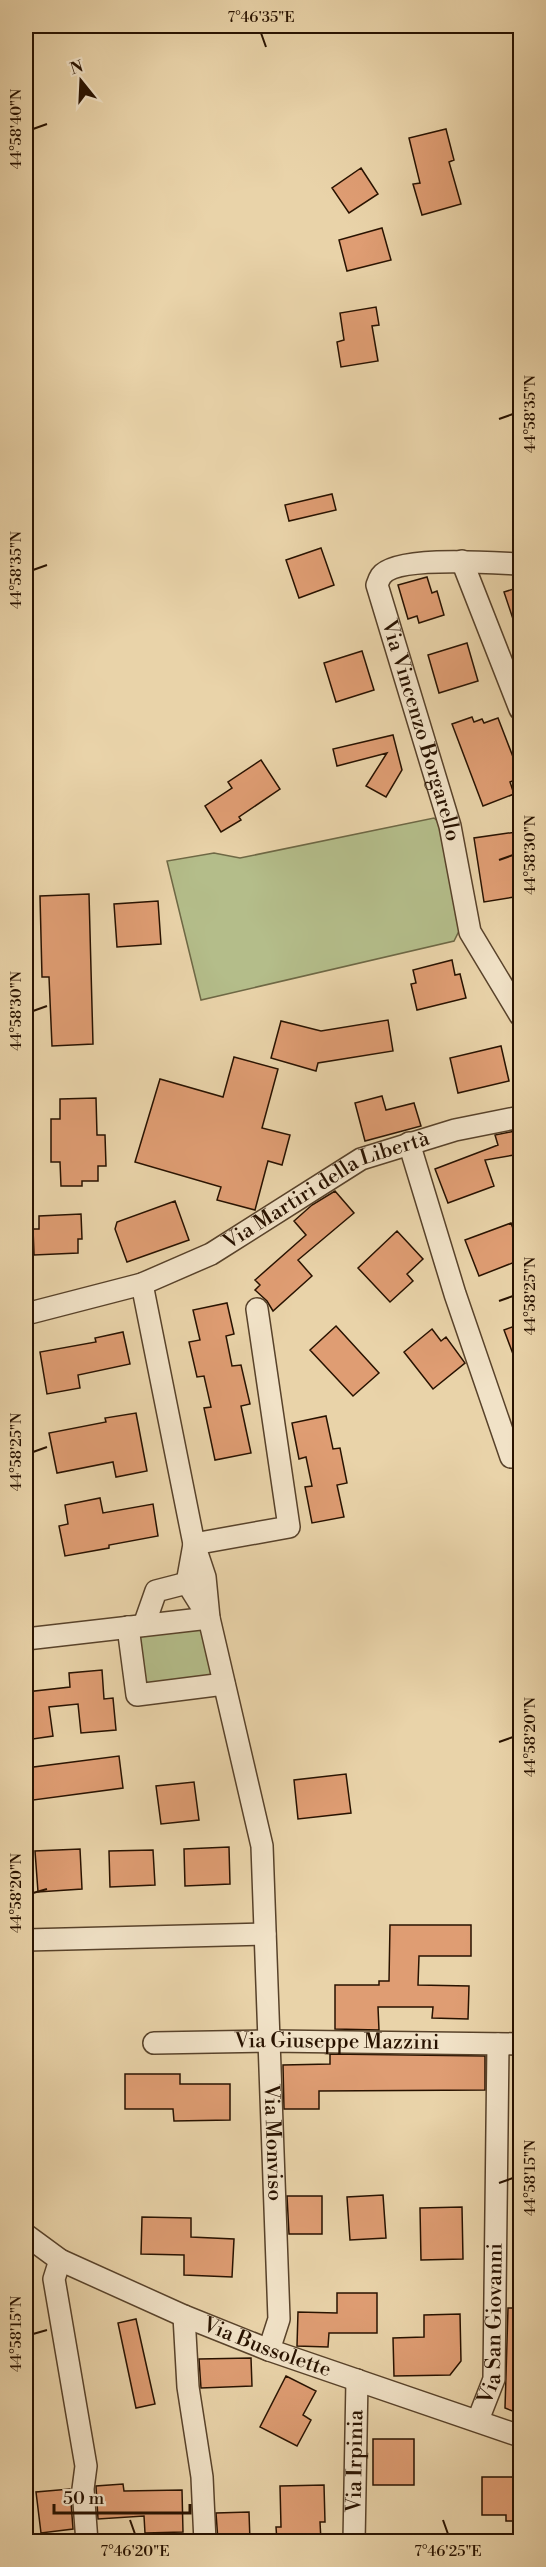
<svg xmlns="http://www.w3.org/2000/svg" width="546" height="2567" font-family="'Libre Bodoni',serif">
	<style>
		.green { fill: #b4bd8a; stroke: #6e6845; stroke-width: 1.5 }
		.building { fill: #df9d73; stroke: #281200; stroke-width: 1.5 }
		.lines { fill: none; stroke-linecap: round; stroke-linejoin: round }
		.minor-casing { stroke: #58422a; stroke-width: 24 }
		.minor { stroke: #f1e2c7; stroke-width: 21 }
		.ticks { fill: none; stroke: #281200; stroke-width: 2 }
		.labels { text-anchor: middle; dominant-baseline: central; stroke-width: 4.5; stroke-linejoin: round; paint-order: stroke }
		.street-label { font-size: 21px; fill: #281200; stroke: #f1e2c7 }
		.neatline { fill: none; stroke: #281200; stroke-width: 2 }
		.ticks-label { font-size: 15px; text-anchor: middle; fill: #281200 }
	</style>
	<rect width="100%" height="100%" fill="#e9d3a9"/>
	<filter id="stains"><feTurbulence type="fractalNoise" baseFrequency=".00333" numOctaves="4"/><feColorMatrix values="0 0 0 0 .2 0 0 0 0 .09 0 0 0 0 .02 0 0 0 .5 -.17"/></filter>
	<radialGradient id="worn" r=".72"><stop offset=".6" stop-color="#630" stop-opacity="0"/><stop offset="1" stop-color="#630" stop-opacity=".3"/></radialGradient>
	<!-- green -->
	<path class="green" d="M434,818L441,824L463,923L454,941L201,1000L167,861L214,853L240,858Z
		M209,1618L224,1684L137,1695L128,1627Z"/>
	<!-- building -->
	<path class="building" d="M446,129L454,160L449,162L461,204L422,215L413,184L420,183L409,138Z
		M361,168L378,194L349,213L332,188Z
		M382,228L391,260L347,271L339,240Z
		M376,307L379,325L372,326L378,361L341,367L337,342L344,340L340,313Z
		M332,494L336,510L289,521L285,505Z
		M321,548L334,585L299,598L286,560Z
		M427,577L432,593L437,591L444,615L419,623L417,616L408,619L398,585Z
		M520,587V633L518,634L504,592Z
		M467,643L478,681L439,693L428,655Z
		M362,651L374,690L336,702L324,663Z
		M472,717L474,722L482,719L484,723L498,718L520,775V778L510,782L514,794L483,806L452,724Z
		M393,735L402,770L386,797L366,786L387,753L337,766L333,749Z
		M261,760L280,789L239,817L241,820L221,832L205,806L232,788L228,782Z
		M516,832L520,860V896L484,902L474,838Z
		M89,894L93,1044L52,1046L49,977H42L40,896Z
		M158,901L161,944L117,947L114,904Z
		M452,960L455,975L460,974L466,998L417,1010L411,984L416,983L413,970Z
		M388,1020L393,1051L318,1063L316,1071L271,1058L281,1021L321,1031Z
		M501,1046L509,1081L458,1093L450,1058Z
		M234,1057L278,1069L262,1128L290,1135L282,1165L268,1161L255,1210L217,1200L221,1187L135,1162L160,1079L223,1097Z
		M382,1096L386,1110L414,1103L421,1126L365,1141L355,1103Z
		M96,1098L97,1135H105L106,1166H98V1181H82V1186H61L60,1162H51V1119H60V1099Z
		M520,1130V1154L485,1160L494,1186L448,1203L435,1169L498,1145L495,1135Z
		M335,1191L354,1213L298,1260L312,1276L273,1311L267,1301L255,1290L260,1285L255,1280L306,1235L294,1221L312,1205Z
		M175,1201L189,1240L127,1262L115,1229L117,1222Z
		M81,1214L82,1239H78V1253L34,1255L33,1229H39V1216Z
		M511,1223L520,1247V1260L479,1276L465,1240Z
		M397,1231L423,1259L407,1274L413,1281L390,1302L358,1268Z
		M227,1303L234,1334L226,1336L232,1366L241,1365L250,1404L241,1406L251,1453L215,1460L204,1408L211,1407L204,1376L197,1377L189,1342L200,1340L193,1310Z
		M520,1324V1370H519L504,1330Z
		M336,1326L379,1373L353,1396L310,1350Z
		M432,1329L441,1341L446,1337L465,1363L433,1389L404,1352Z
		M123,1332L130,1364L78,1375L80,1388L47,1394L40,1352L96,1342L95,1338Z
		M136,1413L147,1471L116,1477L113,1462L57,1473L49,1433L106,1422L105,1418Z
		M326,1416L333,1449L340,1448L347,1483L337,1485L344,1517L312,1523L305,1487L312,1486L306,1457L299,1459L292,1423Z
		M100,1498L103,1513L153,1504L158,1536L109,1545V1548L65,1556L59,1526L68,1524L65,1505Z
		M102,1670L104,1699L113,1698L116,1730L81,1733L78,1704L49,1707L53,1736L26,1740V1692L70,1687L69,1673Z
		M119,1756L123,1788L26,1801V1768Z
		M346,1774L351,1813L298,1819L294,1780Z
		M194,1782L199,1820L161,1824L156,1786Z
		M229,1847L230,1884L185,1886L184,1849Z
		M80,1849L82,1889L38,1892L35,1851Z
		M153,1850L155,1885L110,1887L109,1851Z
		M390,1925H471V1956H419L418,1985L469,1986L468,2019L432,2018L433,2007H378L379,2030L335,2029V1985H379V1981H389Z
		M330,2054L485,2056V2090L319,2091V2109H284L283,2065L330,2064Z
		M125,2074H180V2084H230V2120L174,2121L173,2109H125Z
		M383,2195L386,2238L350,2240L347,2197Z
		M287,2196H322V2234H289Z
		M462,2207L463,2259L421,2260L420,2208Z
		M142,2217L191,2218V2237L234,2239L232,2277L184,2275V2255L141,2254Z
		M337,2293H377V2333H329L328,2347L297,2346L298,2312L337,2313Z
		M508,2308H520V2414L505,2408Z
		M460,2314L461,2361L450,2375L394,2376L393,2338L424,2337V2315Z
		M136,2319L155,2404L136,2408L118,2323Z
		M251,2358L252,2386L201,2388L199,2359Z
		M286,2376L316,2391L303,2415L311,2420L297,2446L260,2427Z
		M373,2439H414V2485H373Z
		M482,2477H514V2482H520V2521H506V2515H482Z
		M123,2484L124,2491L182,2490L183,2532L145,2533L144,2516L98,2519L96,2486Z
		M324,2485L325,2522H320L321,2541H277L276,2527H281L280,2486Z
		M70,2489L73,2529L41,2533L36,2492Z
		M249,2512L250,2541H218L216,2513Z"/>
	<g class="lines">
		<defs>
			<g id="minor">
				<path d="M462,561L520,709"/>
				<path id="s1" d="M520,564C495,563 396,555 381,576C379,579 378,582 377,585L450,826L470,932L520,1015"/>
				<path d="M409,1143L455,1294L511,1457"/>
				<path id="s2" d="M142,1284L194,1544L205,1577L209,1618L262,1846L279,2319L269,2350"/>
				<path id="s3" d="M26,1314L142,1284L211,1254L361,1159L455,1130L520,1117"/>
				<path d="M194,1544L289,1527L257,1309"/>
				<path d="M194,1544L187,1583L207,1615"/>
				<path d="M144,1625L156,1591L187,1583"/>
				<path d="M128,1627L137,1695L224,1684"/>
				<path d="M26,1639L209,1618"/>
				<path d="M26,1940L265,1934"/>
				<path id="s4" d="M154,2043L269,2041L520,2044"/>
				<path id="s5" d="M26,2235L60,2260L184,2316L269,2350L520,2436"/>
				<path d="M60,2260L54,2279L86,2466L83,2489L87,2542"/>
				<path d="M184,2316L188,2387L202,2477L205,2542"/>
				<path id="s6" d="M478,2420L494,2379L498,2044"/>
				<path id="s7" d="M354,2542L357,2380"/>
			</g>
		</defs>
		<!-- minor casing -->
		<use href="#minor" class="minor-casing"/>
		<!-- minor -->
		<use href="#minor" class="minor"/>
	</g>
	<!-- ticks -->
	<path class="ticks" d="M261,33L266,47M33,129L47,124M499,419L513,414M33,570L47,565M499,860L513,855M33,1011L47,1006M499,1301L513,1296M33,1452L47,1447M499,1742L513,1737M33,1893L47,1889M499,2183L513,2178M33,2334L47,2330M130,2520L135,2534M443,2520L448,2534"/>
	<g class="labels">
		<!-- street labels -->
		<g class="street-label">
			<text stroke="none"><textPath href="#s1" startOffset="304">Via Vincenzo Borgarello</textPath></text>
			<text stroke="none"><textPath href="#s3" startOffset="328">Via Martiri della Libertà</textPath></text>
			<text stroke="none"><textPath href="#s4" startOffset="183">Via Giuseppe Mazzini</textPath></text>
			<text stroke="none"><textPath href="#s2" startOffset="872">Via Monviso</textPath></text>
			<text stroke="none"><textPath href="#s6" startOffset="99">Via San Giovanni</textPath></text>
			<text stroke="none"><textPath href="#s5" startOffset="267">Via Bussolette</textPath></text>
			<text stroke="none"><textPath href="#s7" startOffset="81">Via Irpinia</textPath></text>
		</g>
	</g>
	<!-- margin -->
	<rect width="546" height="2567" fill="none" stroke="#e9d3a9" stroke-width="66"/>
	<!-- north arrow -->
	<g transform="translate(81 81) rotate(342)" stroke="#f1e2c7" stroke-width="4.5" paint-order="stroke">
	<path d="M0-4.5L10 22L0 15L-10 22Z" fill="#281200"/>
	<text y="-9" font-size="16" font-weight="bold" text-anchor="middle" fill="#281200">N</text>
	</g>
	<!-- scale -->
	<path d="M54 2504v9h136v-9" fill="none" stroke="#281200" stroke-width="3"/>
	<text x="63" y="2504" font-size="18" fill="#281200" stroke="#f1e2c7" stroke-width="4.5" paint-order="stroke">50 m</text>
	<rect x="33" y="33" width="480" height="2501" class="neatline"/>
	<g class="ticks-label">
		<text x="261" y="22">7°46'35"E</text>
		<text transform="translate(16 129) rotate(-90)" y="5">44°58'40"N</text>
		<text transform="translate(530 414) rotate(-90)" y="5">44°58'35"N</text>
		<text transform="translate(16 570) rotate(-90)" y="5">44°58'35"N</text>
		<text transform="translate(530 855) rotate(-90)" y="5">44°58'30"N</text>
		<text transform="translate(16 1011) rotate(-90)" y="5">44°58'30"N</text>
		<text transform="translate(530 1296) rotate(-90)" y="5">44°58'25"N</text>
		<text transform="translate(16 1452) rotate(-90)" y="5">44°58'25"N</text>
		<text transform="translate(530 1737) rotate(-90)" y="5">44°58'20"N</text>
		<text transform="translate(16 1893) rotate(-90)" y="5">44°58'20"N</text>
		<text transform="translate(530 2178) rotate(-90)" y="5">44°58'15"N</text>
		<text transform="translate(16 2334) rotate(-90)" y="5">44°58'15"N</text>
		<text x="135" y="2556">7°46'20"E</text>
		<text x="448" y="2556">7°46'25"E</text>
	</g>
	<rect width="100%" height="100%" filter="url(#stains)"/>
	<rect width="100%" height="100%" fill="url(#worn)"/>
</svg>
